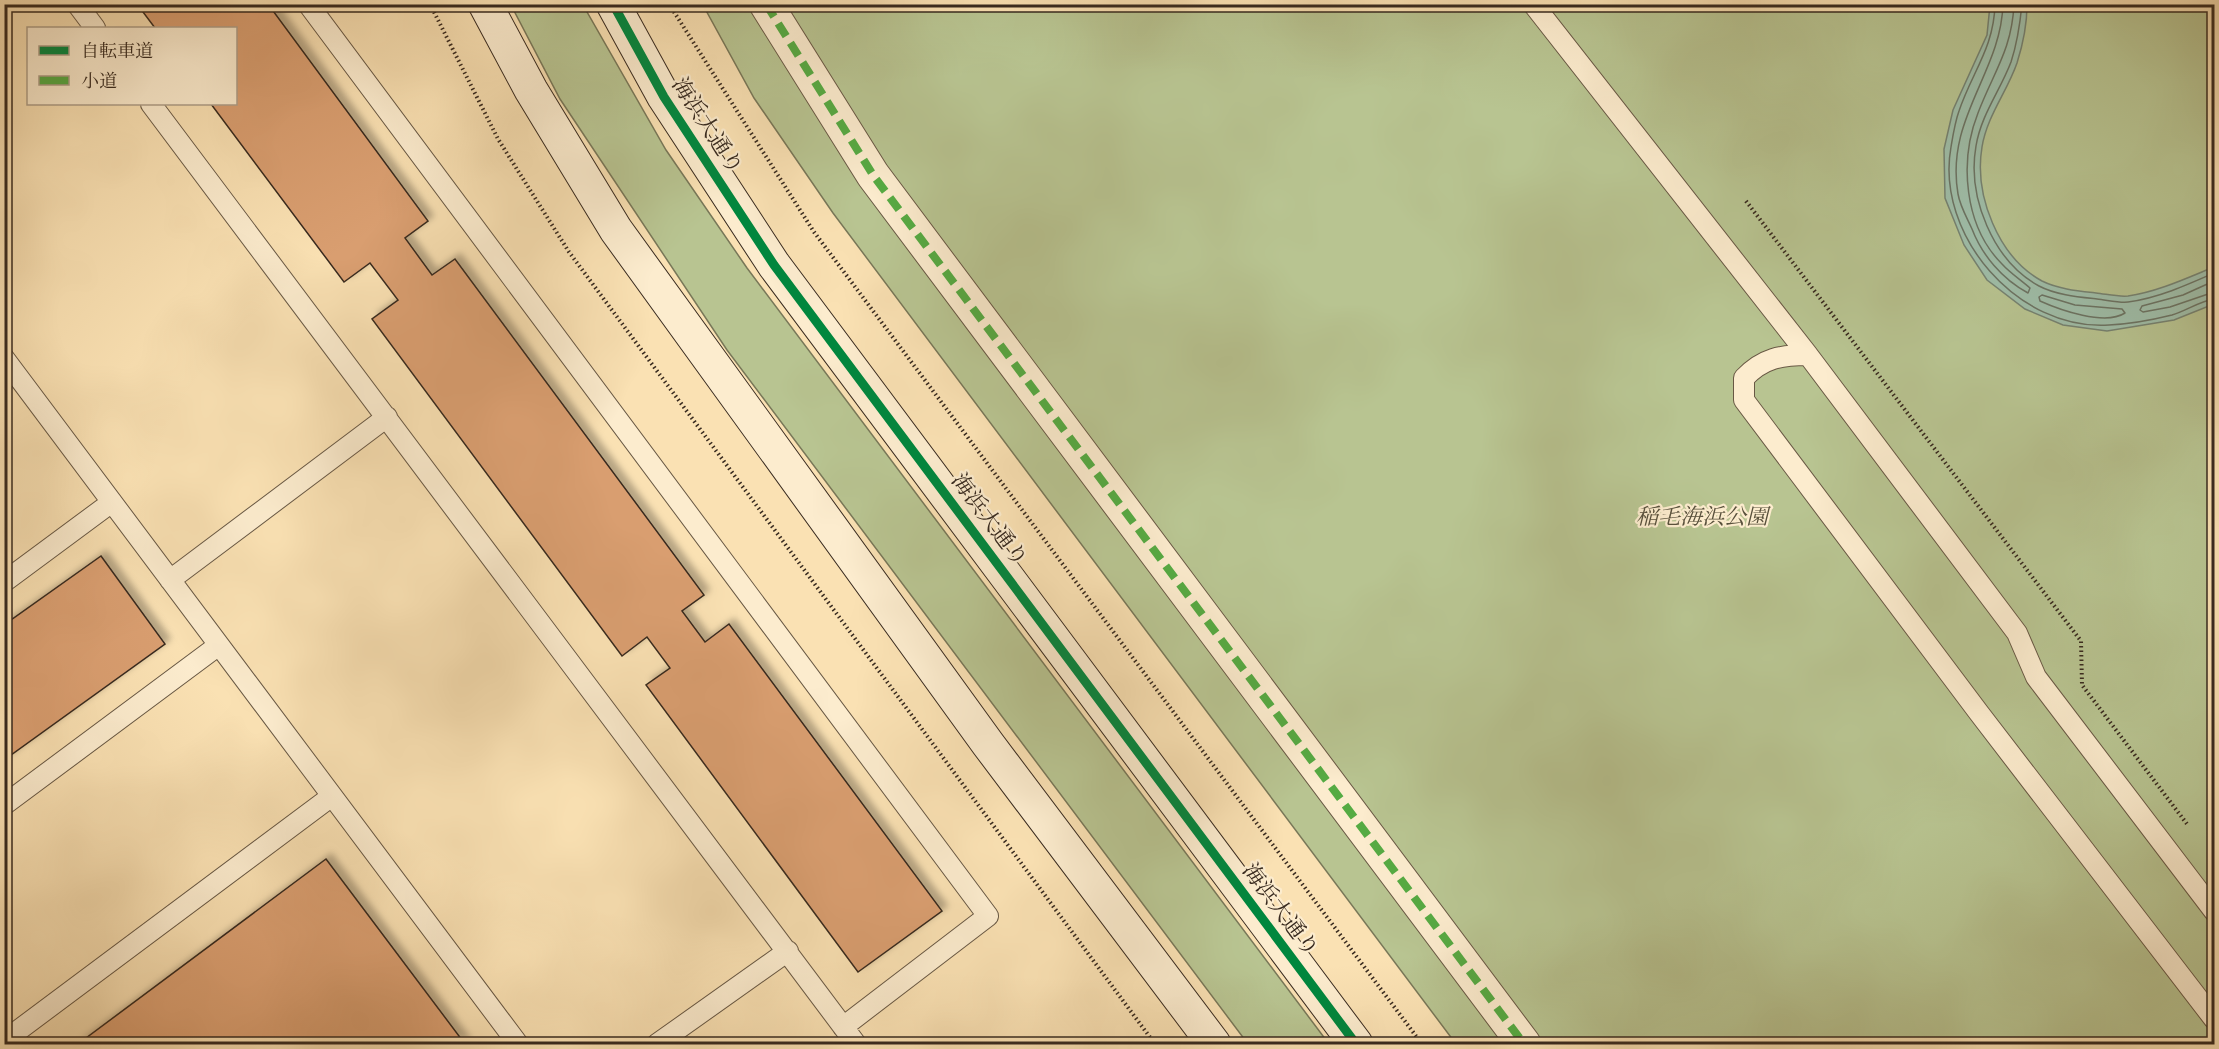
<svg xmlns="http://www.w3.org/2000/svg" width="2219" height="1049" font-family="'IM FELL DW Pica','Noto Serif JP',serif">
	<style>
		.green { fill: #b8c491; stroke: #787758; stroke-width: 1.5 }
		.water { fill: #9fbea9; stroke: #768372; stroke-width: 1.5 }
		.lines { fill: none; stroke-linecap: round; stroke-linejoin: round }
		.shore { stroke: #6c7464; stroke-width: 1.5 }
		.building { fill: #d99e70; stroke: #382a1f; stroke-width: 1.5; filter: url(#shadow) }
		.lane-casing { stroke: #685844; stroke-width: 22 }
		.street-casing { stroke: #685844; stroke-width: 35 }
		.secondary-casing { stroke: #382a1f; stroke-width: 35 }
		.path { stroke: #382a1f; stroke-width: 4; stroke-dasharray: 1.5 3; stroke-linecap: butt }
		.lane { stroke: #fcecce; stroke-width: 20 }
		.street { stroke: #fcecce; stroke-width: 33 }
		.secondary { stroke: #fcecce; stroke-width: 33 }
		.quiet { stroke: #55ab43; stroke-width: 8; stroke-dasharray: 15 8; stroke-linecap: butt }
		.cycleway-casing { stroke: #fcecce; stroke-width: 13 }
		.cycleway { stroke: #00873e; stroke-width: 9 }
		.labels { text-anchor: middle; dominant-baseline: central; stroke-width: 4.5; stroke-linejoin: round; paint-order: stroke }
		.street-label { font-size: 22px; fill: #382a1f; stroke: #fcecce }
		.park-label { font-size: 22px; font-style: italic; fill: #58503c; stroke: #fcecce }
	</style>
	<defs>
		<filter id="shadow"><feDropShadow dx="5.5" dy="-5.5" stdDeviation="3" flood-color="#0004"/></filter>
	</defs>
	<rect width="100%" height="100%" fill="#fae1b3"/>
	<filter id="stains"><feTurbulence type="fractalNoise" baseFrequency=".00333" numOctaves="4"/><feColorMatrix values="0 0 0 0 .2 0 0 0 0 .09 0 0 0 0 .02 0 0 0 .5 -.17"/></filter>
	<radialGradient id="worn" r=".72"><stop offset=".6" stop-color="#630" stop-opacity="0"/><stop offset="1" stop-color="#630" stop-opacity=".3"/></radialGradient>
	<!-- green -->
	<path class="green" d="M511,5H583L666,150L747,268L1329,1044H1248L727,350L560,99Z
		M703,5H2214V1044H1456L833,213L754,98Z"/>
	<!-- water -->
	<path class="water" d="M1990,5H2027C2027,24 2023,44 2017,63C2007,92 1987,116 1982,147C1974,195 1998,257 2042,281C2058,289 2079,291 2096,293C2106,294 2118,297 2128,296C2157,292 2187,278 2214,267V304L2174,320L2107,331L2063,325L2025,309L1987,280L1964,245L1945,198L1944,149L1953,110L1987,35Z"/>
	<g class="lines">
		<!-- shore -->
		<path class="shore" d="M1995,4C1994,48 1972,72 1959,111C1955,122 1953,135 1951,147C1935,235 2018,331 2109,325C2129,324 2152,320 2172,315C2186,311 2200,301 2214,299
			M2003,4C2001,73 1945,118 1958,194C1960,206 1967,218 1972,229C1982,255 2002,279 2028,293L2030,288C2021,280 2010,273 2002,264C1964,226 1959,161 1978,113C1993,73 2012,50 2014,4
			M2022,4C2020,24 2017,44 2011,62C2000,91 1981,115 1976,146C1967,197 1993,261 2039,286C2056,295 2079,297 2097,299C2107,300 2119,303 2128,302C2158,298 2187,285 2214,273
			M2214,281L2183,295L2142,306L2140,310L2143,312L2170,307L2214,292
			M2042,295L2075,305L2122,309L2125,313C2105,326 2060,310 2040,301L2039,297Z"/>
	</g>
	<!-- building -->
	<path class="building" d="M137,4H268L428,221L405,238L432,275L455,259L704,595L682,611L705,642L729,624L942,911L858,972L646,685L670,668L647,637L622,656L372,319L398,300L370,263L344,282L211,104H236V28H155Z
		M101,556L165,644L4,760V625Z
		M326,859L465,1044H78Z"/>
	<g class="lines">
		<defs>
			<path id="lane" d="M77,4L95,28
				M308,4L988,916L843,1027
				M1533,4L1808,355
				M151,104L856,1044
				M4,358L518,1044
				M170,580L387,417
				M4,582L112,502
				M4,805L219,645
				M2214,911L2036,677L2017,633L1808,355C1781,355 1763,358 1744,378V400L1979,713L2214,1019
				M4,1041L332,796
				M657,1044L788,951"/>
			<path id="street" d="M766,4L873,175L1524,1044"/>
			<path id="secondary" d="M485,4L531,90L616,230L988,744L1214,1044
				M613,4L664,97L774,265L1356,1044"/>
		</defs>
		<!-- lane casing -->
		<use href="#lane" class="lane-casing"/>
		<!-- street casing -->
		<use href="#street" class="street-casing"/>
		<!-- secondary casing -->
		<use href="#secondary" class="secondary-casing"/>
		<!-- path -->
		<path class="path" d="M430,4L498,139L569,252L1155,1044
			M669,4L814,232L1422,1044
			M1746,201L2081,641L2082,685L2187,824"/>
		<!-- lane -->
		<use href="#lane" class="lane"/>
		<!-- street -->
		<use href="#street" class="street"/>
		<!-- secondary -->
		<use href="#secondary" class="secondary"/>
		<!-- quiet -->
		<path class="quiet" d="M766,4L873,175L1524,1044"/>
		<defs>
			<path id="cycleway" d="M613,4L664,97L774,265L1356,1044"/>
		</defs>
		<!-- cycleway casing -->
		<use href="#cycleway" class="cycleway-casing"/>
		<!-- cycleway -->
		<use href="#cycleway" class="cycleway"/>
	</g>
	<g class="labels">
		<!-- street labels -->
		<g class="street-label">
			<text transform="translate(707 126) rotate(57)">海浜大通り</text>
			<text transform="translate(989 520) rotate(53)">海浜大通り</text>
			<text transform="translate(1280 910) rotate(53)">海浜大通り</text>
		</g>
		<!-- park labels -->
		<g class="park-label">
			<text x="1702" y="517">稲毛海浜公園</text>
		</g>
	</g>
	<!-- margin -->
	<rect width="2219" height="1049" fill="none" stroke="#fae1b3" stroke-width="24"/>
	<rect x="6" y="6" width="2207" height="1037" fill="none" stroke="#382a1f" stroke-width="3"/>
	<rect x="12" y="12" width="2195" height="1025" fill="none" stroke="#382a1f" stroke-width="1.5"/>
	<!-- legend -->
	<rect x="27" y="27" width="210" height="78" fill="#fcecce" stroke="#ae9e88" stroke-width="1.5"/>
	<rect x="39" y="46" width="30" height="9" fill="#00873e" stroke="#ae9e88" stroke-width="1.5"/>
	<text x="81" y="57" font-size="18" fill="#382a1f">自転車道</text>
	<rect x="39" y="76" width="30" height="9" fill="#55ab43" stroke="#ae9e88" stroke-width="1.5"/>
	<text x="81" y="87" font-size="18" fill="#382a1f">小道</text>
	<rect width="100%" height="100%" filter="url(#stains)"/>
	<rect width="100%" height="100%" fill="url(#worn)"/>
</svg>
